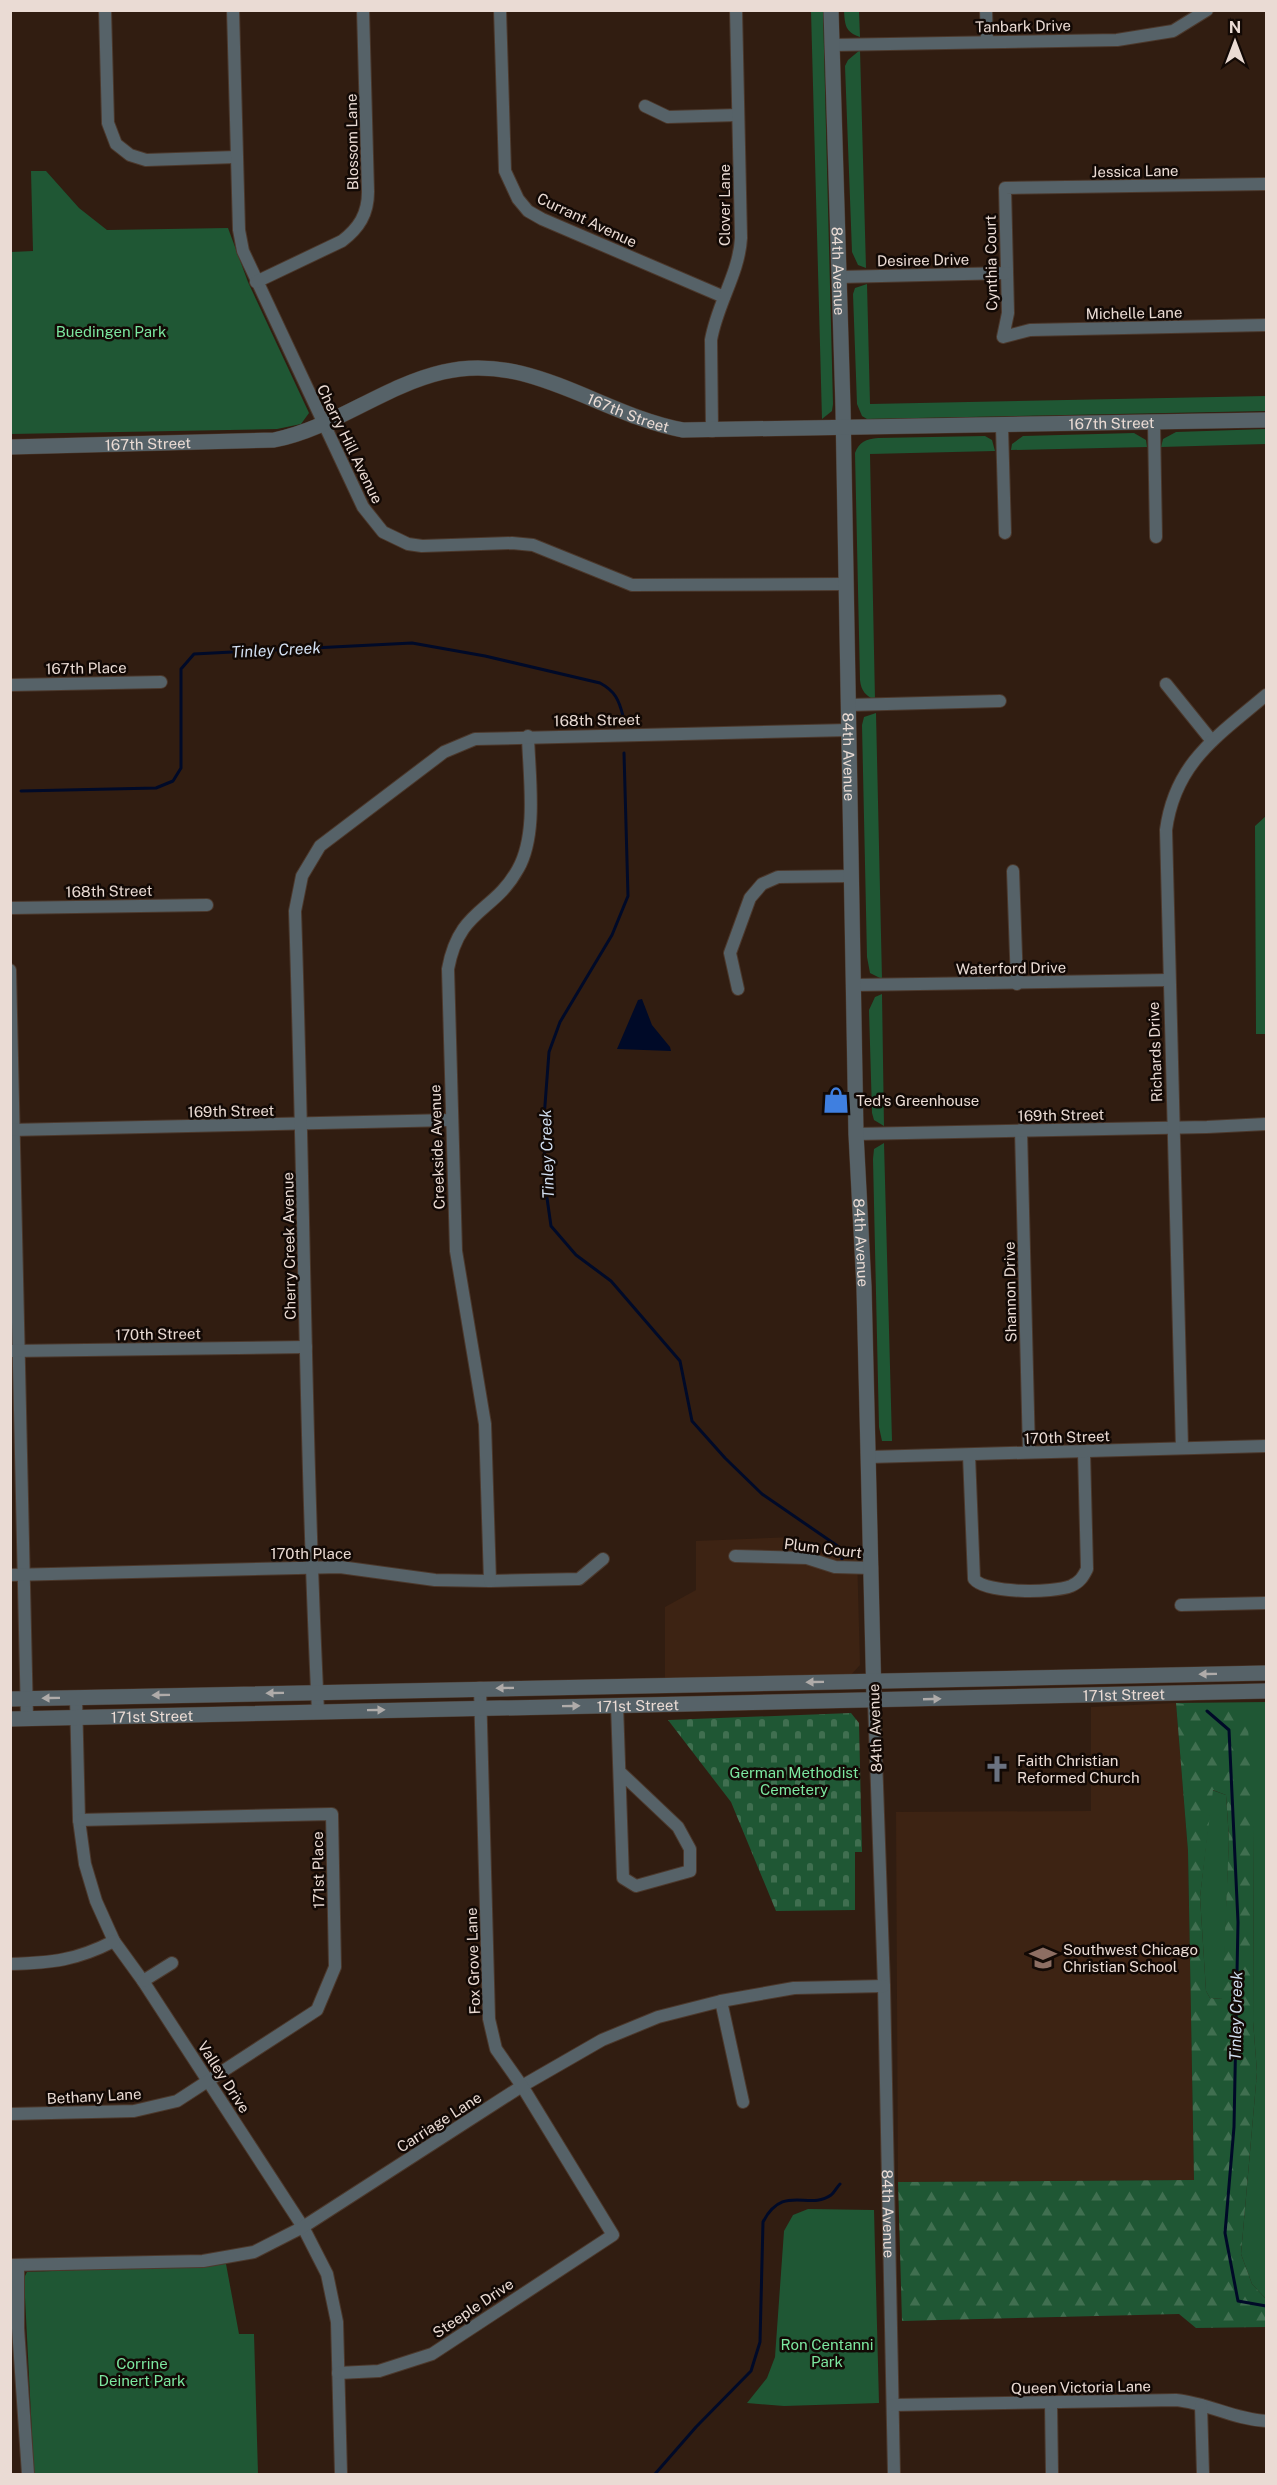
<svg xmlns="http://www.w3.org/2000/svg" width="1277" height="2485" font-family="'Public Sans',sans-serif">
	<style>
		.built { fill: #3d2313 }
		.green { fill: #1f5734 }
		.forest { fill: url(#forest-firs); fill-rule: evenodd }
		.cemetery { fill: url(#cemetery-stones) }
		.water { fill: #000a28 }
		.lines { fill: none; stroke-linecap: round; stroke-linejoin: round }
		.stream { stroke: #000a28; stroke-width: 3 }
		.minor-casing { stroke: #4b382c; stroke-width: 14 }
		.tertiary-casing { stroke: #4b382c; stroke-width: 16 }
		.minor { stroke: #566268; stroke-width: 12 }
		.tertiary { stroke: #566268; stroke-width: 15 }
		.oneway { fill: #afaba9 }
		.labels { text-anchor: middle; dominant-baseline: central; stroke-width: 5; stroke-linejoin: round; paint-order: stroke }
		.street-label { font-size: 15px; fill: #eadbd4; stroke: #120905 }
		.park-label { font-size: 15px; fill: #7ce7a0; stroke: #120905 }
		.poi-label { font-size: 15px; fill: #eadbd4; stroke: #120905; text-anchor: start }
		.water-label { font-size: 16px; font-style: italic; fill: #d1def0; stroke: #120905 }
	</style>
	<defs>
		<pattern id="forest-firs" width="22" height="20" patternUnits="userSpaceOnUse" patternTransform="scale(1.5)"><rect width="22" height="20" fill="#1f5734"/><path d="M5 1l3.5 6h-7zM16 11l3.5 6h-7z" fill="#406f50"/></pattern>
		<pattern id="cemetery-stones" width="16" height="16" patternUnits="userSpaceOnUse" patternTransform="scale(1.5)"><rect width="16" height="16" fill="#1f5734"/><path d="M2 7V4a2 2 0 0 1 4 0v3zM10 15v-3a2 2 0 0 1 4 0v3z" fill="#406f50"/></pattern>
	</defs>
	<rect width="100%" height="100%" fill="#311d11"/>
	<!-- built -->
	<path class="built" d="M795,1537L836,1555L857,1553L860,1665L850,1676L665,1681V1607L696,1590V1541Z
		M1176,1703L1188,1851L1194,2180L898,2182L896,1812L1091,1811V1707Z"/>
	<!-- green -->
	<path class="green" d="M811,11H823L833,404L832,411L822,419Z
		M844,11H859L860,37C845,32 845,25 844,11Z
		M860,50L866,268L858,265L852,252L845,66L848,60Z
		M31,171H46L79,208L107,230L228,228L248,282L309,413L301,424L277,429L11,434V252L33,251Z
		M867,284L870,404L1266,396V411L867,419L862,416L857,404L853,294L855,288Z
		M1266,429V444L1161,447L1163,439L1176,432Z
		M1134,433L1146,440L1147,447L1011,450L1012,444L1023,436Z
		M985,436L992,440L995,451L870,454L875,700C866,696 861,691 860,680L855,453C859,442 866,439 878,438Z
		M876,713L882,979L870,973L867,957L862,725L864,717Z
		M1266,816V1034H1256L1255,826Z
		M882,994L884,1126L874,1120L872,1113L869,1010L875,997Z
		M884,1143L892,1441H882L879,1427L873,1159L874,1149Z
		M1266,1702V2299L1252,2284L1241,2254L1257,2072L1253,2021L1254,1828L1176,1703Z
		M1212,1790L1226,1795L1229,1839L1223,1999L1210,1998L1206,1991L1200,1897Z
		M808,2209L874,2210L879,2403L784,2406L747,2403L767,2378L775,2357L784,2231L793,2215Z
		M226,2264L239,2334H254L258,2474H34L24,2278L27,2272Z"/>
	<!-- forest -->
	<path class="forest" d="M1176,1703L1230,1711L1248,1726L1254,1828L1253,2021L1257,2072L1241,2254L1252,2284L1266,2299V2327L1196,2328L1179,2314L902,2321L898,2182L1194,2180L1188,1851ZM1213,1790L1226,1795L1229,1839L1222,1999L1210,1998L1206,1991L1200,1897Z"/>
	<!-- cemetery -->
	<path class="cemetery" d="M851,1713L859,1723L862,1852H855V1910L776,1911L731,1802L668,1720Z"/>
	<!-- water -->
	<path class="water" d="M642,999L652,1025L670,1047L671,1051L617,1049L638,1000Z"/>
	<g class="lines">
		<!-- stream -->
		<path class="stream" d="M624,753L628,896L612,935L560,1022L549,1052L544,1118L545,1184L551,1226L576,1255L611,1281L680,1361L692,1421L725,1458L762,1494L842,1549V1559
			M21,791L156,788L173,781L181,768V669L194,654L412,643L485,656L600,683C615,691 619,700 623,716
			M1207,1711L1229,1730L1238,1922L1234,2127L1225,2233L1238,2301L1266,2306
			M655,2474L696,2427L751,2371L760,2342L763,2222C783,2183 809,2211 831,2195C834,2193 837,2187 840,2184"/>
		<defs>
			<g id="minor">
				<path d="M105,10L108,123L116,144L130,155L146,160L236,157"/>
				<path d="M233,10L239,230L243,251L363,507L383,532L408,544L422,546L512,543L533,545L632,585L846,584"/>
				<path d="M500,10L505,171L518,199L528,211L542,219L724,297"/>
				<path d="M986,10L987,42"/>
				<path d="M832,45L1117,40L1173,31L1207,10"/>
				<path d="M645,106L668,117L738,115"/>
				<path d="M1266,184L1005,188L1008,313L1003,337L1030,330L1266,325"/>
				<path d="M839,277L1007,273"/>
				<path d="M256,282L342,241C359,228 368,214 368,192L363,10"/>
				<path d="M1154,424L1156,537"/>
				<path d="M1002,427L1005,533"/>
				<path d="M712,431L711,340C717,304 739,274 741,238L736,10"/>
				<path d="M1166,684L1212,741"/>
				<path d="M10,685L161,682"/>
				<path d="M849,705L1000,701"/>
				<path d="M1013,871L1017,984"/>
				<path d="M10,908L207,905"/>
				<path d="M10,970L27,1718"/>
				<path d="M853,985L1168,980"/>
				<path d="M738,989L730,953L750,898L762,884L778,877L851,876"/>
				<path d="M10,1130L451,1120"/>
				<path d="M1021,1130L1029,1452"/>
				<path d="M856,1134L1207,1127L1266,1124"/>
				<path d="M10,1351L306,1347"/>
				<path d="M1182,1448L1166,830C1175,762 1218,736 1266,695"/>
				<path d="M969,1455L974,1579C986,1594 1054,1593 1071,1586C1080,1582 1083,1577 1087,1569L1084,1452"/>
				<path d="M869,1457L1266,1446"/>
				<path d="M735,1556L807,1558L835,1567L872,1568"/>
				<path d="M10,1575L340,1567L435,1580L490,1581L579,1579L603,1559"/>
				<path d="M490,1581L485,1424L456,1251L448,969C459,908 494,913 518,869C538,834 529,776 528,736"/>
				<path d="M1181,1605L1266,1603"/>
				<path d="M76,1698L79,1820L85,1864L96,1901L114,1941L143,1981L303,2227L327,2274L337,2322L341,2474"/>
				<path id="s1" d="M874,1700L884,1986L894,2474"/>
				<path d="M617,1705L623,1878L636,1886L690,1871V1849L678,1827L621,1773"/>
				<path d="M318,1711C305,1445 304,1178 295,911L302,876L320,846L444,752L475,739L849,730"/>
				<path d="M10,1964C52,1963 77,1960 114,1941"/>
				<path d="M143,1981L172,1963"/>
				<path d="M721,2001L743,2102"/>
				<path d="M10,2114L134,2111L177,2101L317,2010L335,1967L332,1814L79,1820"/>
				<path d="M10,2265L203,2261L254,2252L303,2227L522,2086L602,2040L658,2017L721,2001L794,1988L884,1986"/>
				<path d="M18,2265V2328L28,2474"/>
				<path d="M338,2373L379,2371L432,2354L613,2235L522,2086L496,2049L489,2019L480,1688"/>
				<path d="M1051,2403L1052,2474"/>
				<path d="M893,2405L1176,2400C1208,2403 1233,2419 1266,2421"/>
				<path d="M1201,2405L1203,2474"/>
			</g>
			<g id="tertiary">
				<path id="s2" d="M831,10L843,407L856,1134L864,1287L874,1700"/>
				<path id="s3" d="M10,447L274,440C334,428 383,386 443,372C529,351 601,415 683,430L1266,420"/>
				<path d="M10,1699L1266,1673"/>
				<path id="s4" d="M10,1719L1266,1691"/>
			</g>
		</defs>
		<!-- minor casing -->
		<use href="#minor" class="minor-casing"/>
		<!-- tertiary casing -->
		<use href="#tertiary" class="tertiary-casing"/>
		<!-- minor -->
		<use href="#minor" class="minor"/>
		<!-- tertiary -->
		<use href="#tertiary" class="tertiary"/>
	</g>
	<!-- one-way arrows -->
	<defs><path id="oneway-solid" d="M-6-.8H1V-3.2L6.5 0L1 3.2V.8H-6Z" transform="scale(1.5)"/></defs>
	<g class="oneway">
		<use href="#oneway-solid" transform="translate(1208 1674) rotate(179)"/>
		<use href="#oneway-solid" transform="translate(815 1682) rotate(179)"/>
		<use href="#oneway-solid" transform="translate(505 1688) rotate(179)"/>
		<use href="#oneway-solid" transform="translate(275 1693) rotate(179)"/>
		<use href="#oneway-solid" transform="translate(161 1695) rotate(179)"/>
		<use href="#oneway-solid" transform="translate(51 1698) rotate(179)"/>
		<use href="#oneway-solid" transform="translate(932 1699) rotate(-2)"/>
		<use href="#oneway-solid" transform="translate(571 1706) rotate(-1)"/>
		<use href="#oneway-solid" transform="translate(376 1710) rotate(-1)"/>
	</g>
	<!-- icons -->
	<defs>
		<symbol id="shop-bare" viewBox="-9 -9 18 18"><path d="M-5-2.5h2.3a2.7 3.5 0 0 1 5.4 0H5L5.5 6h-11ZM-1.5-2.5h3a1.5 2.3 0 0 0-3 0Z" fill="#3f7fe0" stroke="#120905" stroke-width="2.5" paint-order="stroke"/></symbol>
		<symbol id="church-bare" viewBox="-9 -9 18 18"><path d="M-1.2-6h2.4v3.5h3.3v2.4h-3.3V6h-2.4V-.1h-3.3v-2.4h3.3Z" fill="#6b7280" stroke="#120905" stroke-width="2.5" paint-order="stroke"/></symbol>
		<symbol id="school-bare" viewBox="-9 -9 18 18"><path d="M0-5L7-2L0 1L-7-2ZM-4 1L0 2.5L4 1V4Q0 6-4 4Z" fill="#8d6e63" stroke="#120905" stroke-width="2.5" paint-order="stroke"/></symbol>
	</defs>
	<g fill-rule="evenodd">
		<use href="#shop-bare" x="817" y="1081" width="38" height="38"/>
		<use href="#church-bare" x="978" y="1750" width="38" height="38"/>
		<use href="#school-bare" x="1024" y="1939" width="38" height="38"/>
	</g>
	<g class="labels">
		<!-- street labels -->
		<g class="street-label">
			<text transform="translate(1023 26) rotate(-1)">Tanbark Drive</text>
			<text transform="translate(352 142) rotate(-91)">Blossom Lane</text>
			<text transform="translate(1135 171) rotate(-1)">Jessica Lane</text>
			<text transform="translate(724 205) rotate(-90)">Clover Lane</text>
			<text transform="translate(587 220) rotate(25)">Currant Avenue</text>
			<text transform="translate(923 260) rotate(-1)">Desiree Drive</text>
			<text transform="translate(991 263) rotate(-91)">Cynthia Court</text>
			<text stroke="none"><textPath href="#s2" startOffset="261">84th Avenue</textPath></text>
			<text transform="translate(1134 313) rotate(-1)">Michelle Lane</text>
			<text stroke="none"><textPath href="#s3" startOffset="640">167th Street</textPath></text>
			<text stroke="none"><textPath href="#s3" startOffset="1126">167th Street</textPath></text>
			<text stroke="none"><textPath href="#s3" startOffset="138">167th Street</textPath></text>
			<text transform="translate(350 444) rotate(64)">Cherry Hill Avenue</text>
			<text transform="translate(86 668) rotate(-1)">167th Place</text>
			<text transform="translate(597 720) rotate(-1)">168th Street</text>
			<text stroke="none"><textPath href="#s2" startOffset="747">84th Avenue</textPath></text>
			<text transform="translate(109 891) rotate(-1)">168th Street</text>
			<text transform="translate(1011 968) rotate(-1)">Waterford Drive</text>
			<text transform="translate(1155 1052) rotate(-92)">Richards Drive</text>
			<text transform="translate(231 1111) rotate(-1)">169th Street</text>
			<text transform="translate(1061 1115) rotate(-1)">169th Street</text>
			<text transform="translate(437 1147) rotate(-92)">Creekside Avenue</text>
			<text stroke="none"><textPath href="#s2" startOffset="1233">84th Avenue</textPath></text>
			<text transform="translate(289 1246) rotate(-91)">Cherry Creek Avenue</text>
			<text transform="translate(1010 1292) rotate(-91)">Shannon Drive</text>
			<text transform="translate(158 1334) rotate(-1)">170th Street</text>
			<text transform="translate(1067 1437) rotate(-2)">170th Street</text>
			<text transform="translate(823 1548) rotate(7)">Plum Court</text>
			<text x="311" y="1553">170th Place</text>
			<text stroke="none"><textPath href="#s4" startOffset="1114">171st Street</textPath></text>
			<text stroke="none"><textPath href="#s4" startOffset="628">171st Street</textPath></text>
			<text stroke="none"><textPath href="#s4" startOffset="142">171st Street</textPath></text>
			<text transform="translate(875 1728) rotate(-92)">84th Avenue</text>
			<text transform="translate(318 1870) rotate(-91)">171st Place</text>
			<text transform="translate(473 1961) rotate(-92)">Fox Grove Lane</text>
			<text transform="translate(224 2077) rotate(57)">Valley Drive</text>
			<text transform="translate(94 2096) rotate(-3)">Bethany Lane</text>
			<text transform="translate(439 2122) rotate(-33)">Carriage Lane</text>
			<text stroke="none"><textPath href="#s1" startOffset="514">84th Avenue</textPath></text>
			<text transform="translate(473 2308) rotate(-34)">Steeple Drive</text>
			<text transform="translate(1081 2387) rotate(-1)">Queen Victoria Lane</text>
		</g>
		<!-- park labels -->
		<g class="park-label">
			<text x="111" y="331">Buedingen Park</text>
			<text x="794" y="1772">German Methodist<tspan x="794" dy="17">Cemetery</tspan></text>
			<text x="827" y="2344">Ron Centanni<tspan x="827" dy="17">Park</tspan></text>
			<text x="142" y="2363">Corrine<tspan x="142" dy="17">Deinert Park</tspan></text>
		</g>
		<!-- poi labels -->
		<g class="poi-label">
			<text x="856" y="1100">Ted's Greenhouse</text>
			<text x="1017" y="1760">Faith Christian<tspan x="1017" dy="17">Reformed Church</tspan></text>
			<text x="1063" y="1949">Southwest Chicago<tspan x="1063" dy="17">Christian School</tspan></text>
		</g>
		<!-- water labels -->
		<g class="water-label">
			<text transform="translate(276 650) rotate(-3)">Tinley Creek</text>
			<text transform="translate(547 1154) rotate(-92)">Tinley Creek</text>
			<text transform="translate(1236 2016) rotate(-89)">Tinley Creek</text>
		</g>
	</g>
	<!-- border -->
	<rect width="1277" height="2485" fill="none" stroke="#eadbd4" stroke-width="24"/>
	<!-- north arrow -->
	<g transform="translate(1235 42)" stroke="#120905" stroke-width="4.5" paint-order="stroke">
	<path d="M0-4.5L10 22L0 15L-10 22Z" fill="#eadbd4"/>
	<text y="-9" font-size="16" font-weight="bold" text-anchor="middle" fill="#eadbd4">N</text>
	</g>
</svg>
